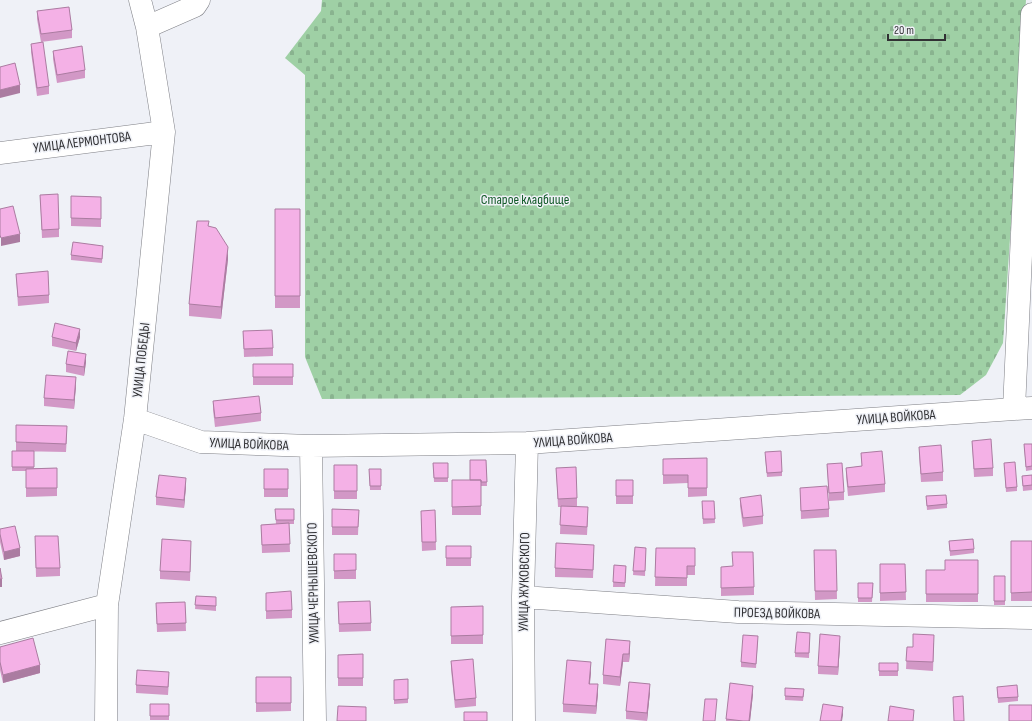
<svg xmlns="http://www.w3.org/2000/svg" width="1032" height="721" font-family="'Sofia Sans Condensed',sans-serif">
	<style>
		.cemetery { fill: url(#cemetery-stones) }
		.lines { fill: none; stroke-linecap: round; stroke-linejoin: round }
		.minor-casing { stroke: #7e7f85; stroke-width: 23 }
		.minor { stroke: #fff; stroke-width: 22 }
		.wall { fill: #d298c6 }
		.shaded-wall { fill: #ab7ca1 }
		.building { fill: #f4b1e6; stroke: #ab7ca1 }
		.labels { text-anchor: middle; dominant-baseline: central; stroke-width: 3; stroke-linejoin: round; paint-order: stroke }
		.street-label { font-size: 14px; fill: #313134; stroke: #eff1f7 }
		.park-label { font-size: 14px; fill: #105926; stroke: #eff1f7 }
	</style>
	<defs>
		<pattern id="cemetery-stones" width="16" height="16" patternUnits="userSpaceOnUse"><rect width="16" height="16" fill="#9fd0a5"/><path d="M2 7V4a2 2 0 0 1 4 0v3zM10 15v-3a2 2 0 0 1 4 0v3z" fill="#89b38f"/></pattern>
	</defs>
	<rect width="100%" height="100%" fill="#eff1f7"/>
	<!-- cemetery -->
	<path class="cemetery" d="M322,0H1026L1003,343L986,375L960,395L322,399L305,357V75L285,58L321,11Z"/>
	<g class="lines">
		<defs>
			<path id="minor" d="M147,27L195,6L199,0
				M0,153L164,132
				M1014,409L1032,408
				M135,419L201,442L311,446L527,443L1014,409L1032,14
				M311,446L315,721
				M523,597L738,612L1032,618
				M0,633L107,605
				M106,721L107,605L135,419L164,132L147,27L140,0
				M524,721L523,597L527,443"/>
		</defs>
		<!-- minor casing -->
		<use href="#minor" class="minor-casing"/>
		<!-- minor -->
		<use href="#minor" class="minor"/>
	</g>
	<!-- wall -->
	<path class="wall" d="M37,11L72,30V38L41,42L37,19Z
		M31,44L49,86V94L37,96L31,52Z
		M53,51L85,70V78L57,83L53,59Z
		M40,195L59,229V237L42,238Z
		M71,196L101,197V227L71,226Z
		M275,209H300V308H275Z
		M209,227L228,259L221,319L189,316V304Z
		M103,250L102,263L71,260V255Z
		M16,274L49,295V303L18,306Z
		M243,331L273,348V356L244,357Z
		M52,337H80L76,351L52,346Z
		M86,362L84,376L66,372V364Z
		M253,364H293V385H253Z
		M76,385L74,409L44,406V398Z
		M213,401L261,413V421L215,427L213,410Z
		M16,425L67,435L66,452L16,451Z
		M972,441L993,468V476L974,477Z
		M1024,444H1032V470L1026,471Z
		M919,447L943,472V481L921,482L919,455Z
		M12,451H34V468H57V496L26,497V471H12Z
		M861,453L885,484V492L848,496L846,476V468L862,466Z
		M765,456L782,472V476L767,477Z
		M707,458V496L688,497V483L663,484V459Z
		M486,460L487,486H481V515H452V480H470Z
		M433,463H448V482H434Z
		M1004,463L1017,487V491L1006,492Z
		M827,464L844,492V500L829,501Z
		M334,465H357V499H334Z
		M556,468L577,498V506H572L588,516L587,535L560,534L561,507H558Z
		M264,469H288V497H264Z
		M369,469H381V490H370Z
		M1032,475V490L1023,491L1022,476Z
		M616,480H633V504H616Z
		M186,486L184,508L156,505V497Z
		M800,488L829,509V517L801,519Z
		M926,496L947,504V508L927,510Z
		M740,498L763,516V524L743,527L740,506Z
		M702,501H714L715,523L703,524Z
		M275,509H294V524H289L290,552L262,553L261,525L276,524Z
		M332,509L359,510L358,535H332Z
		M435,510L436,550L422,551L421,519Z
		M0,529L20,556L4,560L0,542Z
		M35,536L60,568V576L36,577Z
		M949,541L974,549V553L950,556Z
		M1011,541H1032V601H1011Z
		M446,546H471V566H446Z
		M635,547L646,548L645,576L633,575Z
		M656,548H695V575H687V586H655Z
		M191,549L190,581L160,579V571Z
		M814,550H836L837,599L815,600Z
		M594,553L593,578L555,577V568Z
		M334,554H356V579H334Z
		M978,560V602H926V570H945Z
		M880,564H905L906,600L880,601Z
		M614,565L626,566L625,587H613Z
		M732,566L754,587V595L721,596V575Z
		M994,576H1005V605H994Z
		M858,583H873L872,602H858Z
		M266,593L292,610V618L266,619Z
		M196,596L216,597V611L195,609Z
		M185,602L186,631L157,632L156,603Z
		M338,602L371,623V631L339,632Z
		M483,606V644H451V607Z
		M810,633L809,658L795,657V653Z
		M606,639L630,650L629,662H623L620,686L603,684V675Z
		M758,640L756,668L741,667V662Z
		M934,643L933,671L906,669L907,647H913Z
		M840,644L838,675L818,674V666Z
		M0,647L40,673L3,683L0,670Z
		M363,654V686H338V655Z
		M451,661L476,698V706L455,708L451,669Z
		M879,663H898V676H879Z
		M591,671L590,684L598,693L596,714L563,712V704Z
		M256,677H291V711L256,712Z
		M408,679V703L394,704V680Z
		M169,680L168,695L136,693V685Z
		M997,687L1018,697V701L998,703Z
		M650,692L647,721L626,719V711Z
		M804,693L803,701L785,700V696Z
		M753,694L750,721H726V719Z
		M150,704H169V720H150Z"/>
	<!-- shaded-wall -->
	<path class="shaded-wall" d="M20,85V93L0,98V90Z
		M20,234V242L1,246V238Z
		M228,247V259L221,319V307Z
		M80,329V337L76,351V343Z
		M86,354V362L84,376V367Z
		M76,377V385L74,409V400Z
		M186,478V486L184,508V500Z
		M20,548V556L4,560V552Z
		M0,579H2V587H0Z
		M840,636V644L838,675V667Z
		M630,641V650L629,662V654Z
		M623,654V662L620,686V677Z
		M591,662V671L589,692V684Z
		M40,665V673L3,683V675Z
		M598,684V693L596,714V706Z
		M650,684V692L647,721V713Z
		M753,686V694L750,721H749Z
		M843,707V715L842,721H841Z"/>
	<!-- building -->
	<path class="building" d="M69,7L72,30L41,34L37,11Z
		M43,42L49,86L37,88L31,44Z
		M82,46L85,70L57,75L53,51Z
		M15,63L20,85L0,90V67Z
		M58,194L59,229L42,230L40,195Z
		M71,196L101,197V219L71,218Z
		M13,206L20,234L1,238L0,235V209Z
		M275,209H300V296H275Z
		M197,221H209L208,226L216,228L228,247L221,307L189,304Z
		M73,242L103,246L102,259L71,255Z
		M48,271L49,295L18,297L16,274Z
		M55,323L80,329L76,343L52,337Z
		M272,330L273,348L244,349L243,331Z
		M68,351L86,354L84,367L66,364Z
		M253,364H293V377H253Z
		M46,375L76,377L74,400L44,398Z
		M259,396L261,413L215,418L213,401Z
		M16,425L67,426L66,444L16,442Z
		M991,439L993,468L974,469L972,441Z
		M1024,444H1032V466L1026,467Z
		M941,445L943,472L921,474L919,447Z
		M12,451H34V467H12Z
		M781,451L782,472L767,473L765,452Z
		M882,451L885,484L848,487L846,468L862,466L861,453Z
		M707,458V488H688V475H663V459Z
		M470,460H486L487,482H481V480H470Z
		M1015,462L1017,487L1006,488L1004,463Z
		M433,463H448V478H434Z
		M842,463L844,492L829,493L827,464Z
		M334,465H357V491H334Z
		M576,467L577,498L558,499L556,468Z
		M57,468V488H26V469Z
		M264,469H288V489H264Z
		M369,469H381V486H370Z
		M159,475L186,478L184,500L156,497Z
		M1032,475V485L1023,486L1022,476Z
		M452,480H481V506L452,507Z
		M616,480H633V496H616Z
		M827,486L829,509L801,511L800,488Z
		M761,495L763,516L743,518L740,498Z
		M946,495L947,504L927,506L926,496Z
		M702,501H714L715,519H703Z
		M561,506L588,507L587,527L560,525Z
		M275,509H294V520H276Z
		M332,509L359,510L358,527H332Z
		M435,510L436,542H422L421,511Z
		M289,523L290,544L262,545L261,525Z
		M15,526L20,548L4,552L0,534V529Z
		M35,536H58L60,568H36Z
		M162,539L191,541L190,572L160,571Z
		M973,539L974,549L950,551L949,541Z
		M1011,541H1032V592L1011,593Z
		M556,543L594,545L593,570L555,568Z
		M446,546H471V558H446Z
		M635,547L646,548L645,571H633Z
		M656,548H695V566H687V578L655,577Z
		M814,550H836L837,591H815Z
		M732,552H753L754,587L721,588V567L733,566Z
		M334,554H356V570L334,571Z
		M945,560H978V594H926V570H945Z
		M880,564H905L906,592L880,593Z
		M614,565L626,566L625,583L613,582Z
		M0,568L2,579H0Z
		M994,576H1005V601H994Z
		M858,583H873L872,598H858Z
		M291,591L292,610L266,611V593Z
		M196,596L216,597V606L195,605Z
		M370,601L371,623L339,624L338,602Z
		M185,602L186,623L157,624L156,603Z
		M483,606V635L451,636V607Z
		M797,632L810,633L809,653H795Z
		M820,634L840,636L838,667L818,666Z
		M913,634L934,635L933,662L906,661L907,647H913Z
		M743,635L758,636L756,664L741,662Z
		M33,638L40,665L3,675L0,662V647Z
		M606,639L630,641L629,654H623L620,677L603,675Z
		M363,654V678H338V655Z
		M473,659L476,698L455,700L451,661Z
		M567,660L591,662L589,684H598L596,706L563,704Z
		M879,663H898V671H879Z
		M137,670L169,672L168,687L136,685Z
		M256,677H291V703H256Z
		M408,679V699L394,700V680Z
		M629,682L650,684L647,713L626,711Z
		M730,683L753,686L749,721H743L726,719Z
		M1017,685L1018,697L998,698L997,687Z
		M785,688L804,689L803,697L785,696Z
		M963,696L964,721H954L953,697Z
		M705,699H717L715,721H703Z
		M150,704H169V716H150Z
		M823,704L843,707L841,721H820Z
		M1009,705H1032V721H1009Z
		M338,706L366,707V721H337Z
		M890,706L914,710L913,721H888Z
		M464,712H487V721H464Z"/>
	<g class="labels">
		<!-- street labels -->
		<g class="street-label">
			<text transform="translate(82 142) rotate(-7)">УЛИЦА ЛЕРМОНТОВА</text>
			<text transform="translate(141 360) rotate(-84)">УЛИЦА ПОБЕДЫ</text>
			<text transform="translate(896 417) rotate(-4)">УЛИЦА ВОЙКОВА</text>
			<text transform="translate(573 440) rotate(-4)">УЛИЦА ВОЙКОВА</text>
			<text transform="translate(249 444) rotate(2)">УЛИЦА ВОЙКОВА</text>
			<text transform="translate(524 582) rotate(-89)">УЛИЦА ЖУКОВСКОГО</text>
			<text transform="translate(313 583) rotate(-91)">УЛИЦА ЧЕРНЫШЕВСКОГО</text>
			<text transform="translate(777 613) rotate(1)">ПРОЕЗД ВОЙКОВА</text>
		</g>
		<!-- park labels -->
		<g class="park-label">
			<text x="525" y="199">Старое кладбище</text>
		</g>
	</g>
	<!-- scale -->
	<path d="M888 34v6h57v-6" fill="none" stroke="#313134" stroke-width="2"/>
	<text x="894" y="34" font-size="12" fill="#313134" stroke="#eff1f7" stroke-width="3" paint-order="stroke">20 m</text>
</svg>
